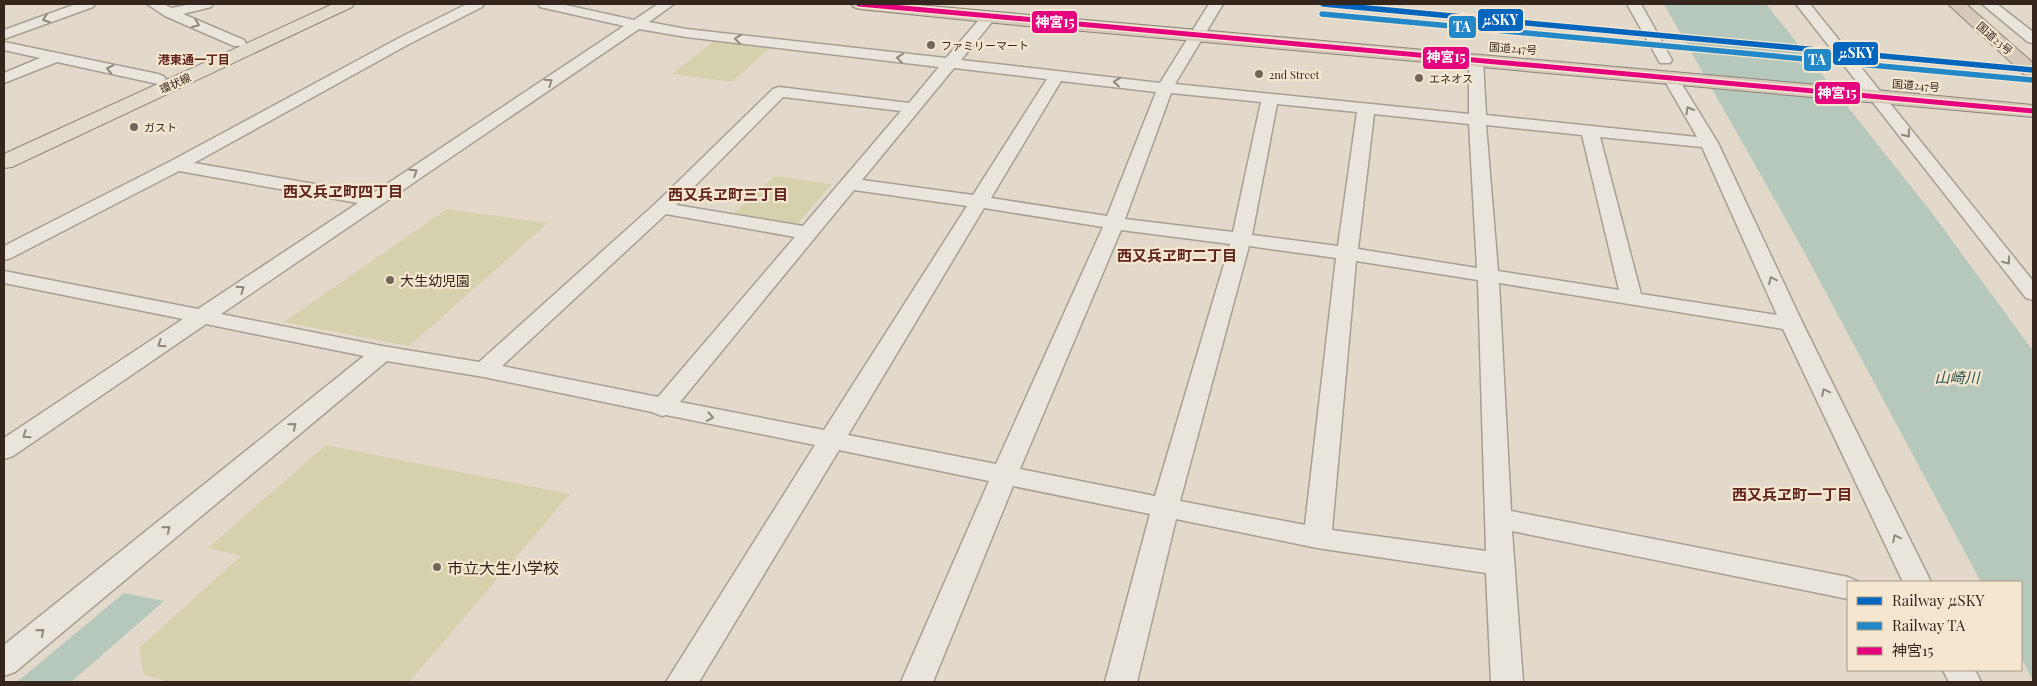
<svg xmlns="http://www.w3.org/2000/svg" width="2037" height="686" font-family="'Playfair Display','Noto Sans JP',serif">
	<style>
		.green { fill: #d4d1ac }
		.water { fill: #b6c7bb }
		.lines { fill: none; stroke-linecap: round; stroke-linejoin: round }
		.street-casing { stroke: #a79e94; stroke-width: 3 }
		.primary-casing { stroke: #8d847a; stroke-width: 2 }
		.highway-casing { stroke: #8d847a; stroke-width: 2 }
		.street { fill: #eae5dc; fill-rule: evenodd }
		.primary { fill: #e2dacd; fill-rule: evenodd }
		.highway { fill: #d6c9bb; fill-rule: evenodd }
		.bus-1-casing { stroke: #f5e7cf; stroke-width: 8 }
		.bus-1 { stroke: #e5007d; stroke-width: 5 }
		.rail-1-casing { stroke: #f5e7cf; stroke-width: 8 }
		.rail-2-casing { stroke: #f5e7cf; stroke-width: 8 }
		.rail-1 { stroke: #0065bd; stroke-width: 5.5 }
		.rail-2 { stroke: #2388c8; stroke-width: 5.5 }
		.oneway { stroke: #90867c }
		.poi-dot { fill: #72655a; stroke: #f5e7cf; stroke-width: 2 }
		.labels { text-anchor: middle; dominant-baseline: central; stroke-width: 4.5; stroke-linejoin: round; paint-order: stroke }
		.far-street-label { font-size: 11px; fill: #35261d; stroke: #f5e7cf }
		.far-poi-label { font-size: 11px; fill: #35261d; stroke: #f5e7cf; text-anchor: start }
		.far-neighbourhood-label { font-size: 12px; font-weight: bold; fill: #61251d; stroke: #f5e7cf }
		.poi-label { font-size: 14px; fill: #35261d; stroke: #f5e7cf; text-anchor: start }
		.neighbourhood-label { font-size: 15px; font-weight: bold; fill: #61251d; stroke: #f5e7cf }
		.water-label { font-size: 15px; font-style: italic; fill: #2c554f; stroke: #f5e7cf }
		.near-poi-label { font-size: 16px; fill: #35261d; stroke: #f5e7cf; text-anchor: start }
		.line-badge { stroke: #f5e7cf; stroke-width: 2 }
		.badge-label { font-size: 14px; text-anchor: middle; font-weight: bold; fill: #fff }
	</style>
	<rect width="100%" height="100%" fill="#e2d9ca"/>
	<!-- green -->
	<path class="green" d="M714,41L771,47L732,82L672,74Z
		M775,176L832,184L793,229L729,218Z
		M447,209L548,223L409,346L284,322Z
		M326,445L570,494L409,682H169L144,675L139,648L241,556L208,548Z"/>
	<!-- water -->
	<path class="water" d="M1664,4H1766L1932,213L2033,351V681L2021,657V582H1981L1802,248Z
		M124,593L164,601L71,682H17Z"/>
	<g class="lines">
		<defs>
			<path id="street" d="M76,4H95L93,7L4,39V30Z
				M147,4H163L172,8L191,4H213L211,7L183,14L244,40L246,43L244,46H234L165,16Z
				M467,4H484L482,7L409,44L194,163L372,194L624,26L540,7L538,4H561L634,20L658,4H674L649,22L686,29L946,58L984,14L989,13L996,17L961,60L1160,83L1209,4H1223L1175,84L1469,114V60L1471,57H1481L1483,60L1486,115L1697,137L1662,76L1665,73H1675L1718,143L1803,324L1931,582H1903L1783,329L1499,283L1511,511L1848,577L1859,582H1848V599L1512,531L1523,682H1491L1486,573L1317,548L1176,519L1137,682H1105L1150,514L1013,486L933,682H901L989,481L839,450L699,682H666L815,445L666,415L662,416L652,412L484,377L387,361L15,672L4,676V645L364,356L206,324L13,456L4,459V438L183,319L4,283V271L198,309L358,203L179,171L11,258L4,260V246L171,161L399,38ZM639,29L686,37L939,67L909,103L779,87L773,89L655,204L479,362L382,346L221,314ZM954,68L1047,79L973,195L862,180ZM1061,81L1156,92L1107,216L991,198ZM1171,93L1261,102L1233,232L1125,219ZM783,97L901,111L803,226L676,205ZM1277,104L1357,112L1338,246L1252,235ZM1374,114L1469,124L1477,268L1358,249ZM1486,125L1582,135L1619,290L1498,271ZM1600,137L1702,147L1777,315L1641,294ZM854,190L967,206L824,430L680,402ZM984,208L1103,227L996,464L848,435ZM666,214L795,237L658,397L502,366ZM1121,230L1230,244L1155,496L1020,469ZM1249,246L1336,258L1305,525L1180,501ZM1356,261L1478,280L1486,551L1332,530Z
				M1627,4H1641L1672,60L1670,63H1660Z
				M1796,4H1810L2033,281V300L2026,298Z
				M1982,4H1997L2033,32V43L2028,42Z
				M4,42L158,74L163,76L166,79L163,82L158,84L57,62L4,83V73L40,58L4,50Z
				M1943,670H1975L1981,682H1949Z"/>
			<path id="primary" d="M333,4H354L352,7L12,167L4,168V154Z"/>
			<path id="highway" d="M851,4H907L1886,91L2033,105V117L1006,24L859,9L853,7Z
				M1948,4H1966L2033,63V78L2026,76Z"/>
		</defs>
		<!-- street casing -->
		<use href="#street" class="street-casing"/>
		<!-- primary casing -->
		<use href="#primary" class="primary-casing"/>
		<!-- highway casing -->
		<use href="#highway" class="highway-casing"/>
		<!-- street -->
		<use href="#street" class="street"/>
		<!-- primary -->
		<use href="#primary" class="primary"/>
		<!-- highway -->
		<use href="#highway" class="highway"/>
		<defs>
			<path id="bus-1" d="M859,4L2033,111"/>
		</defs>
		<!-- bus-1 casing -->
		<use href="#bus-1" class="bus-1-casing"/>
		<!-- bus-1 -->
		<use href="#bus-1" class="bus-1"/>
		<defs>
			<path id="rail-1" d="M1323,4L2033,70"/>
			<path id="rail-2" d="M1322,14L2032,80"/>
		</defs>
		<!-- rail-1 casing -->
		<use href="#rail-1" class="rail-1-casing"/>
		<!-- rail-2 casing -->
		<use href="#rail-2" class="rail-2-casing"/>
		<!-- rail-1 -->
		<use href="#rail-1" class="rail-1"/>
		<!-- rail-2 -->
		<use href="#rail-2" class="rail-2"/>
	</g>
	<!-- one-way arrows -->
	<defs><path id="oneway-chevron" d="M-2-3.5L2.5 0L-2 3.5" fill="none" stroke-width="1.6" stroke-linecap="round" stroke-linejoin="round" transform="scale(1.25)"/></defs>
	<g class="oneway">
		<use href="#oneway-chevron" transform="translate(46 19) rotate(160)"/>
		<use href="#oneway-chevron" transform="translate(196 24) rotate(23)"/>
		<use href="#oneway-chevron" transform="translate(738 39) rotate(-173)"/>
		<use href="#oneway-chevron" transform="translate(900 58) rotate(-173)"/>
		<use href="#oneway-chevron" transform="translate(110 69) rotate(-168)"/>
		<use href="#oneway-chevron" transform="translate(549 82) rotate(-34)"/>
		<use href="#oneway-chevron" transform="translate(1117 82) rotate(-174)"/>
		<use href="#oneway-chevron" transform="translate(1689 110) rotate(-120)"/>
		<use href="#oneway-chevron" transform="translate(1907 134) rotate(52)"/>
		<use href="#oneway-chevron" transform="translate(414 172) rotate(-34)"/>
		<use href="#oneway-chevron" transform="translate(2007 261) rotate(52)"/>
		<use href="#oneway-chevron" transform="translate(1772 280) rotate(-115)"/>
		<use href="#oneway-chevron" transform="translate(241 289) rotate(-34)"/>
		<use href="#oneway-chevron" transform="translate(161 344) rotate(146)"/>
		<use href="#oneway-chevron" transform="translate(1825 392) rotate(-116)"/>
		<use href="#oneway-chevron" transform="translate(710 417) rotate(11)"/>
		<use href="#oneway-chevron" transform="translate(293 426) rotate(-39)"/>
		<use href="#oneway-chevron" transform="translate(26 435) rotate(146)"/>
		<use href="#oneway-chevron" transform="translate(167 529) rotate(-39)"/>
		<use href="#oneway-chevron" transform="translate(1896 538) rotate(-116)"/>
		<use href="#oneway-chevron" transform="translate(41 632) rotate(-39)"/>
	</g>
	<!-- markers -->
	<g class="poi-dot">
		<circle cx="931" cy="45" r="5"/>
		<circle cx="1259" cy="74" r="5"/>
		<circle cx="1419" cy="78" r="5"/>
		<circle cx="134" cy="127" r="5"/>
		<circle cx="390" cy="280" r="5"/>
		<circle cx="437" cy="567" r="5"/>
	</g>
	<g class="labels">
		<!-- far-street labels -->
		<g class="far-street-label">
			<text transform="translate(1995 38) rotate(41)">国道23号</text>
			<text transform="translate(1513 48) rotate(4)">国道247号</text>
			<text transform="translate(175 83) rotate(-25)">環状線</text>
			<text transform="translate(1916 85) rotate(5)">国道247号</text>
		</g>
		<!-- far-poi labels -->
		<g class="far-poi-label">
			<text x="941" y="45">ファミリーマート</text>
			<text x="1269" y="74">2nd Street</text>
			<text x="1429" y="78">エネオス</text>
			<text x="144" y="127">ガスト</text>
		</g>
		<!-- far-neighbourhood labels -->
		<g class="far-neighbourhood-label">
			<text x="194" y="59">港東通一丁目</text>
		</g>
		<!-- poi labels -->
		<g class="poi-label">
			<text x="400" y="280">大生幼児園</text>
		</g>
		<!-- neighbourhood labels -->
		<g class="neighbourhood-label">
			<text x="343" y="191">西又兵ヱ町四丁目</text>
			<text x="728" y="194">西又兵ヱ町三丁目</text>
			<text x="1177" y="255">西又兵ヱ町二丁目</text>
			<text x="1792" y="494">西又兵ヱ町一丁目</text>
		</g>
		<!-- water labels -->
		<g class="water-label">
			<text x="1957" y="377">山崎川</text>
		</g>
		<!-- near-poi labels -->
		<g class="near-poi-label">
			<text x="447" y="567">市立大生小学校</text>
		</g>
	</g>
	<g class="line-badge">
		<rect x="1477" y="8" width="47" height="24" rx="5" fill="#0065bd"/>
		<rect x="1031" y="10" width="47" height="24" rx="5" fill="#e5007d"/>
		<rect x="1448" y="15" width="29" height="24" rx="5" fill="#2388c8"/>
		<rect x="1832" y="41" width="47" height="25" rx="5" fill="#0065bd"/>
		<rect x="1422" y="46" width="48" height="24" rx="5" fill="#e5007d"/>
		<rect x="1803" y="48" width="29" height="24" rx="5" fill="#2388c8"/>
		<rect x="1814" y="81" width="47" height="24" rx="5" fill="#e5007d"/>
	</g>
	<g class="badge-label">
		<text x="1500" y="25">μSKY</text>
		<text x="1055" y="27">神宮15</text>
		<text x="1462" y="32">TA</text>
		<text x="1856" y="58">μSKY</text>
		<text x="1446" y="62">神宮15</text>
		<text x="1817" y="65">TA</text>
		<text x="1837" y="98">神宮15</text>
	</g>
	<!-- border -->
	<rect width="2037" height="686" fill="none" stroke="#35261d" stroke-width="10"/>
	<!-- legend -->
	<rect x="1847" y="581" width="175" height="90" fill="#f5e7cf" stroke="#a89a88"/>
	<rect x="1857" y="597" width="25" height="8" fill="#0065bd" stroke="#a89a88"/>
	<text x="1892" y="606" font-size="15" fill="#35261d">Railway μSKY</text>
	<rect x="1857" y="622" width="25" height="8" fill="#2388c8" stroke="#a89a88"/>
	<text x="1892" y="631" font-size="15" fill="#35261d">Railway TA</text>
	<rect x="1857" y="647" width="25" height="8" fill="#e5007d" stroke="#a89a88"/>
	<text x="1892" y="656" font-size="15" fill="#35261d">神宮15</text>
</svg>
